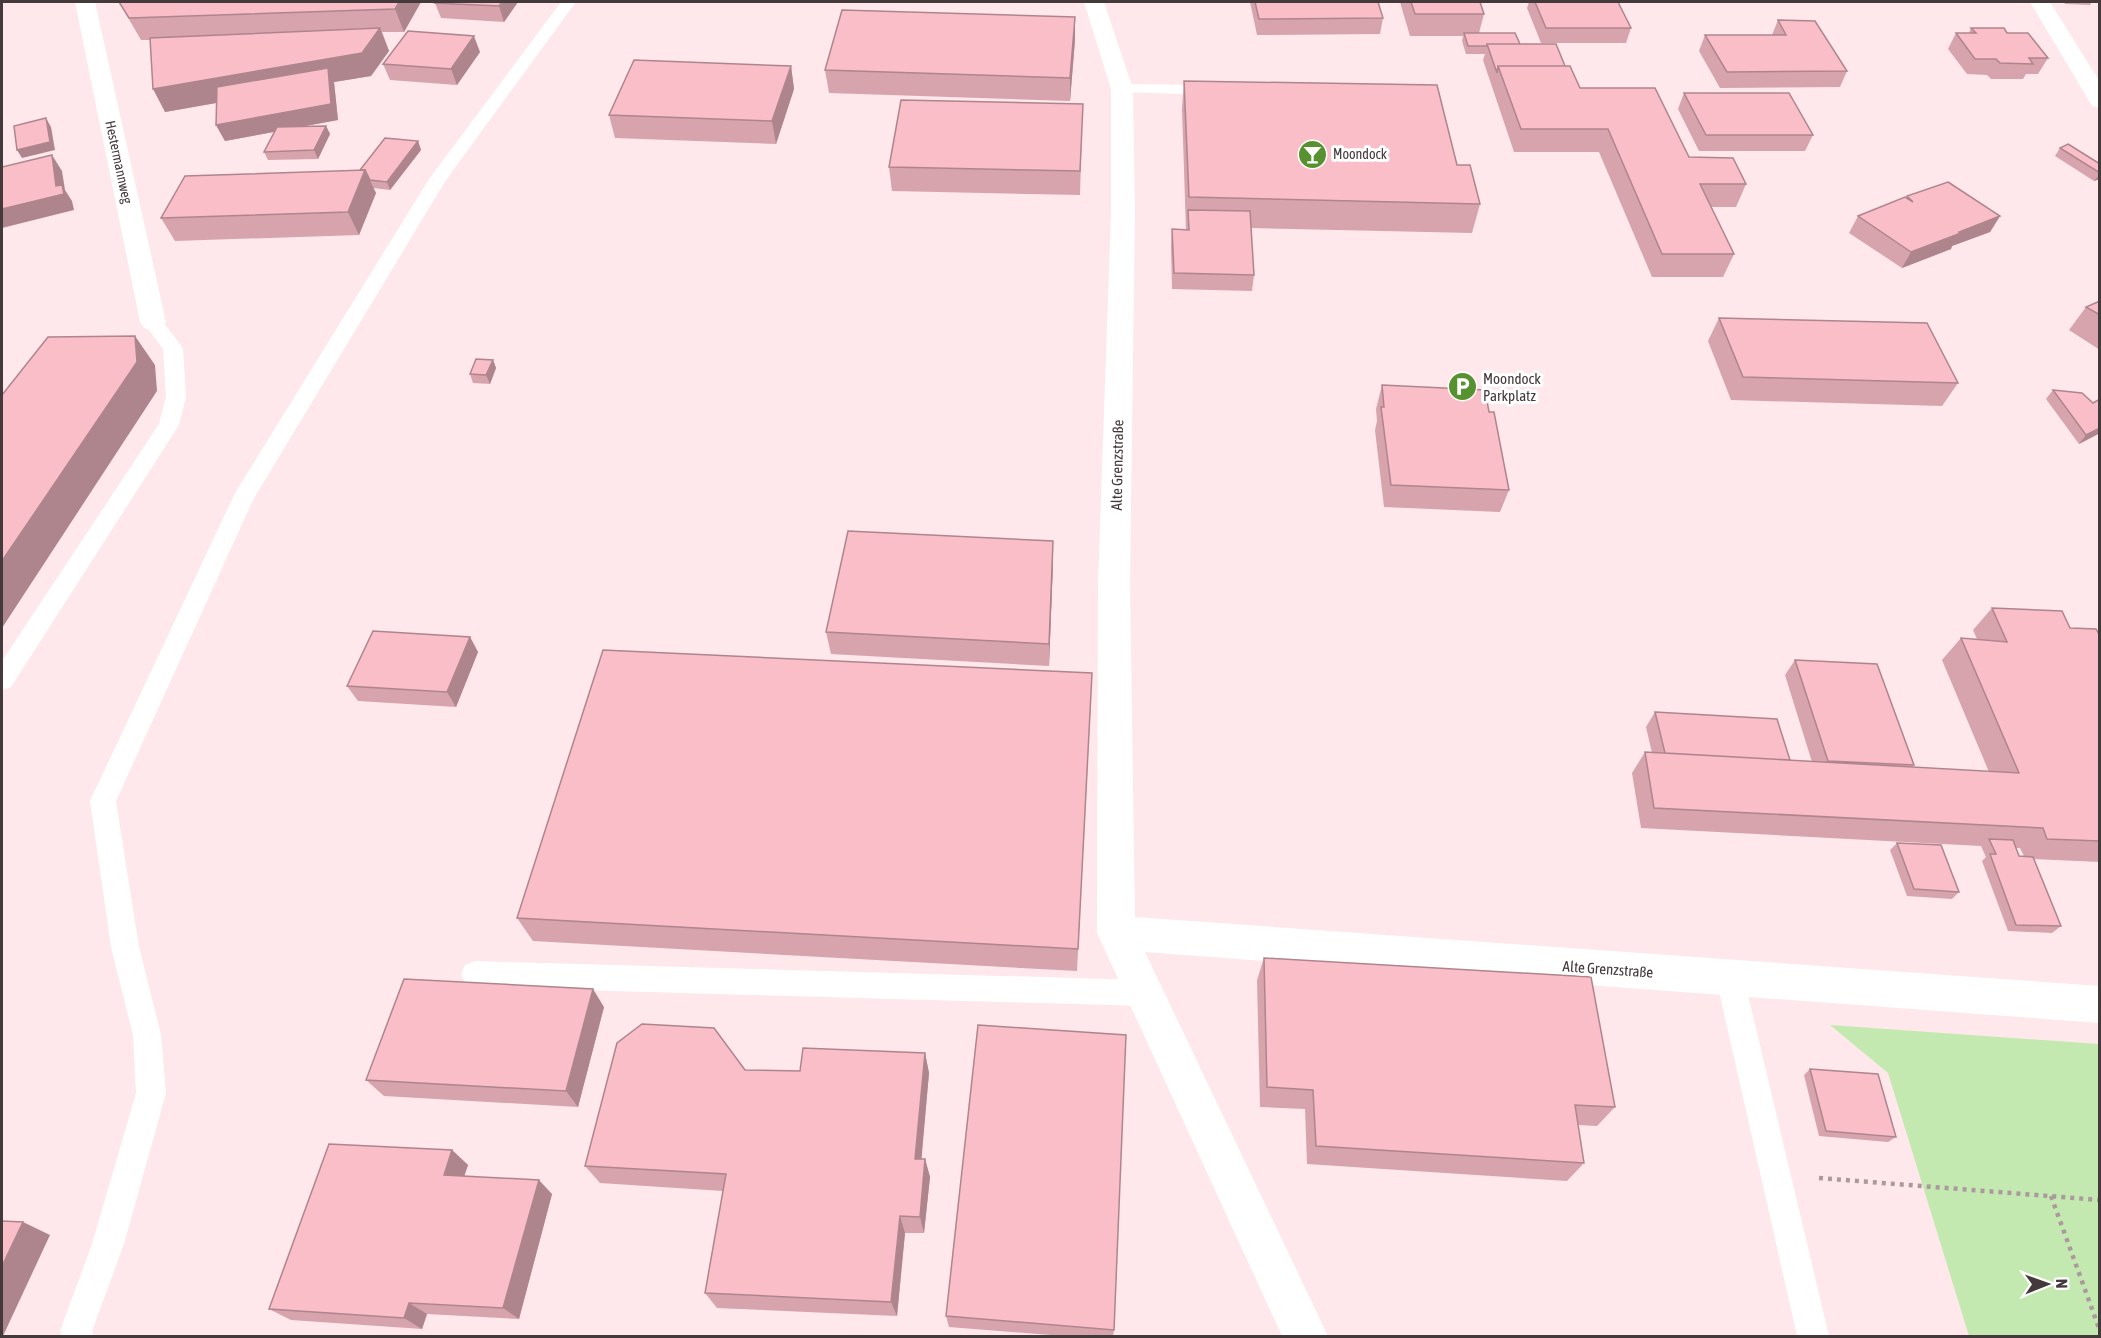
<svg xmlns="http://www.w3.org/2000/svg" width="2101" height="1338" font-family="'Asap Condensed',sans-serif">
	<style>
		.green { fill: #c4e9b0 }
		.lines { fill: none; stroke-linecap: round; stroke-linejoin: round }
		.path { stroke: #ab9a9d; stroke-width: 4.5; stroke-dasharray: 4 5; stroke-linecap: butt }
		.service { fill: #fff; fill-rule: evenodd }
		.minor { fill: #fff; fill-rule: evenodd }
		.wall { fill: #d7a3ad; fill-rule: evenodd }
		.shaded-wall { fill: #af858d }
		.building { fill: #fabec9; stroke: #af858d; stroke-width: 1.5 }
		.labels { text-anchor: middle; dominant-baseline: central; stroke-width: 6; stroke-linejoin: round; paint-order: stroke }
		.far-poi-label { font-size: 14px; fill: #44393b; stroke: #fff; text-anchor: start }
		.far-street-label { font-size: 14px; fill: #44393b; stroke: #fff }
		.poi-label { font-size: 15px; fill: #44393b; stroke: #fff; text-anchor: start }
		.street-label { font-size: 15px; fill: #44393b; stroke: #fff }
	</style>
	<rect width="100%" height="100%" fill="#fee8ec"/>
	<!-- green -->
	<path class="green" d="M1830,1025L2099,1044V1336H1969L1888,1073Z"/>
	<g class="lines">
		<!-- path -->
		<path class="path" d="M1819,1178L2100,1200
			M2051,1196L2100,1331"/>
		<!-- service -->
		<path class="service" d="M561,2H576L446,180L253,500L116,801L139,947L161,1035L166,1093L124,1244L92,1331L94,1336H62L60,1331L92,1244L136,1093L133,1035L111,947L90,801L235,493L429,179Z
			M1122,84L1216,85L1224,90L1216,95L1116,92L1114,89Z
			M153,316L160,318L183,348L186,397L179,425L11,687L2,690V661L159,424L166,397L163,349L143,322L146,318Z
			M475,961L1145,980L1155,984L1159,993L1155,1002L1145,1006L475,987L465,983L461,974L465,965Z
			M1730,965L1740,969L1744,978L1829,1336H1797L1716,978L1720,969Z"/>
		<!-- minor -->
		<path class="minor" d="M75,2H95L166,322L162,328L153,331L144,328L140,322Z
			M1084,2H1104L1133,89L1135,213L1130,583L1135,917L2100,986V1023L1145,952L1328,1336H1282L1097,933L1098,583L1111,213V89Z
			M2030,2H2050L2100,82V108L2092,106L2089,101Z"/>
	</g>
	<!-- wall -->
	<path class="wall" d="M119,2H421L404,32H382L389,51L371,76L334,82L338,120L305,126H326L330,134L318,159L268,160L264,152L274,132L225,141L216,125V103L165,112L150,40H141Z
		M436,2H518L504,22L441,18L435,3Z
		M1250,2H1378L1383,18L1380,34L1257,35Z
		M1400,2H1480L1484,14L1479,33L1520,44L1565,66L1580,88L1689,157L1746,184L1736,207H1711L1734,254L1723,277H1652L1599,152H1514L1483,60L1485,54H1466L1462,41L1463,36H1410Z
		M1529,2H1618L1631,28L1626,43H1541L1527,8Z
		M2064,2H2092L2090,5L2065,4Z
		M1778,20L1847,71L1840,87L1720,88L1699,51L1705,35H1772Z
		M1971,28L2007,33L2048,58L2038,74H2026L2023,79H1991L1987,75L1967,74L1948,49L1956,33H1969Z
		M1075,40L1070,101L829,93L825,70Z
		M480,52L457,85L390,80L383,64Z
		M791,66L794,89L776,144L615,138L609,115Z
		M1184,81L1457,165L1480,204L1472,233L1251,228L1254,275L1252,291L1172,289L1171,246L1172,229L1186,230L1182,109Z
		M1684,93L1813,135L1805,151H1699L1678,109Z
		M1082,127L1080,195L892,191L889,167Z
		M418,141L421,150L390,190L373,188L376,193L359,235L175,241L161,218L360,170Z
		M2060,148L2100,164V179L2094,181L2055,156Z
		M1907,196L2000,216L1990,232L1952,246L1951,249L1902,268L1849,233L1858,216L1906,197Z
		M2100,301V350L2069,330L2086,307Z
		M1719,318L1958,383L1942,406L1731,400L1708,341Z
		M493,360L496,368L490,384L473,383L470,374Z
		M1382,385L1489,412L1509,490L1500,512L1384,507L1375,430L1377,421L1376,409Z
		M2053,390L2093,403L2100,399V433L2079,444L2046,399Z
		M1053,563L1049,666L831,654L826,632Z
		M1992,608L2100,636V862L2033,859L2061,926L2052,933L2008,931L1982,861L1986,857L1981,846L1641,828L1632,773L1645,752L1652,753L1646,727L1655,712L1790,760L1812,762L1785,675L1795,660L1914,765L1912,767L1989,772L1942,660L1961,638L1977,639L1973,630ZM2015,848H2020L2024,856H2019Z
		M470,637L478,652L456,707L358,701L347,686Z
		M1091,700L1077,971L533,941L517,918Z
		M1897,843L1959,892L1952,899L1907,896L1890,850Z
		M1264,958L1615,1107L1597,1126L1578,1125L1584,1163L1567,1181L1307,1164L1305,1109L1260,1107L1257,980Z
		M604,1007L578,1107L384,1096L366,1080Z
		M925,1053L929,1073L921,1159H925L930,1177L924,1233H905L897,1316L717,1308L705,1293L723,1191L600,1183L585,1166L745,1070L800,1071Z
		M1810,1069L1896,1137L1888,1142L1819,1136L1804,1075Z
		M452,1150L468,1165L464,1176L552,1194L519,1319L427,1314L422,1329L291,1320L269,1309Z
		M946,1316L1114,1330L1113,1336H1064L949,1327Z"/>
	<!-- shaded-wall -->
	<path class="shaded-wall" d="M399,2H421L404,32L395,9Z
		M502,2H518L504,22L499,6Z
		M1075,17V40L1070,101V78Z
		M380,28L389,51L371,76L334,82L338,120L225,141L216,125L329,83L165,112L153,89Z
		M474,36L480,52L457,85L451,69Z
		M791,66L794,89L776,144L772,121Z
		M46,118L51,127L55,150L22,158L17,150Z
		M326,126L330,134L318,159L314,150Z
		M418,141L421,150L390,190L387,182Z
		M52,155L62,171L65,190L72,201L74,210L2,228V209L56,186Z
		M365,170L376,193L359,235L348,212Z
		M2100,174V179L2094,181Z
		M2000,216L1990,232L1952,246L1951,249L1902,268L1911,252L1959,232Z
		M135,336L155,365L157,391L2,628V561Z
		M493,360L496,368L490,384L486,375Z
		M2100,428V433L2079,444L2086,435Z
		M1053,541V563L1049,666V644Z
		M470,637L478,652L456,707L447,692Z
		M593,989L604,1007L578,1107L566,1091Z
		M925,1053L929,1073L920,1176L915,1159Z
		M452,1150L468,1165L460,1189L444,1175Z
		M925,1159L930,1177L924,1233L920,1217Z
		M539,1180L552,1194L519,1319L503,1308Z
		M900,1216L905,1233L897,1316L891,1302Z
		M23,1222L50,1235L3,1336H2V1266Z
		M409,1303L427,1314L422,1329L404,1318Z"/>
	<!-- building -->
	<path class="building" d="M119,2H399L395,9L129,18Z
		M436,2H502L499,6L435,3Z
		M1255,2H1378L1383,18L1259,19Z
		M1411,2H1480L1484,14H1415Z
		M1535,2H1618L1631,28H1546Z
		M842,10L1075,17L1070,78L825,70Z
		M1778,20L1815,21L1847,71L1727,72L1705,35H1786Z
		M380,28L362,53L153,89L150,38Z
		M1971,28H2004L2007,33H2028L2048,58H2029L2033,64L2000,63L1996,59H1975L1956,33H1976Z
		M408,31L474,36L451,69L383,64Z
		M1464,33H1515L1520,44H1487V46H1468Z
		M1487,44H1556L1565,66H1498L1497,73Z
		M634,60L791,66L772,121L609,115Z
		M1498,66H1570L1580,88H1655L1689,157L1733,158L1746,184H1700L1734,254H1662L1608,129H1521Z
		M328,68L331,104L216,125L217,87Z
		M1184,81L1437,85L1457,165H1470L1480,204L1189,197Z
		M1684,93H1789L1813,135H1706Z
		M901,100L1083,104L1080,171L889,167Z
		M46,118L50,142L17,150L14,126Z
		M326,126L314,150L264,152L277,127Z
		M385,138L418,141L387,182L370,180L365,170H360Z
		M2068,144L2100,164V173L2060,148Z
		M52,155L56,186L62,185L64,194L2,209V167Z
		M365,170L348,212L161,218L185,176Z
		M1948,182L2000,216L1959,232L1961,233L1911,252L1858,216L1905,197L1913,202L1907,196Z
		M1188,210L1250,211L1254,275L1174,273L1172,229L1189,230Z
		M2100,301V315L2086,307Z
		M1719,318L1927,323L1958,383L1743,377Z
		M135,336L137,362L2,561V395L48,337Z
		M476,359L493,360L486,375L470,374Z
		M1382,385L1485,390L1489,412H1494L1509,490L1391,485L1381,407H1384Z
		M2053,390L2082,393L2093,403L2100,399V428L2086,435Z
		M848,531L1053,541L1049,644L826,632Z
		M1992,608L2062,611L2070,628L2096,629L2100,636V841L2047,839L2043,828L1654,808L1645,752L2019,773L1961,638L2007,642Z
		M373,631L470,637L447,692L347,686Z
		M603,650L1092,673L1078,949L517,918Z
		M1795,660L1877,664L1914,765L1828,761Z
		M1655,712L1777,719L1790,760L1665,753Z
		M1989,839L2013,840L2019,856L2033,857L2061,926L2016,925L1990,854H1996Z
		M1897,843L1941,845L1959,892L1914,889Z
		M1264,958L1591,977L1615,1107L1575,1105L1584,1163L1316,1146L1313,1090L1267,1087Z
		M404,979L593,989L566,1091L366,1080Z
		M642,1024L714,1028L745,1070L800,1071L803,1048L925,1053L915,1159H925L920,1217L900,1216L891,1302L705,1293L726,1174L585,1166L617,1043Z
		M978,1025L1126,1035L1114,1330L946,1316Z
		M1810,1069L1878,1074L1896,1137L1826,1131Z
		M329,1144L452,1150L444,1175L539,1180L503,1308L409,1303L404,1318L269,1309Z
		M2,1221L23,1222L2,1266Z"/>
	<!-- icons -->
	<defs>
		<symbol id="bar-disc" viewBox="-11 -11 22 22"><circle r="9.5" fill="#589230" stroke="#fff"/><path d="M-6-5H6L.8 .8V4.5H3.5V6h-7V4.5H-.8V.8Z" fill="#fff"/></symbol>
		<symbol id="parking-disc" viewBox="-11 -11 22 22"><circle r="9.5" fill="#589230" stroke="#fff"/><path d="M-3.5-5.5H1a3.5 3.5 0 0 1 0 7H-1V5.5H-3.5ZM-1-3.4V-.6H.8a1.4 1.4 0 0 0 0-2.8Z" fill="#fff"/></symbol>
	</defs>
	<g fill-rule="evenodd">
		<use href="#bar-disc" x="1296" y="138" width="33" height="33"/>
		<use href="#parking-disc" x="1446" y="370" width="33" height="33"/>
	</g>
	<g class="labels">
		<!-- far-poi labels -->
		<g class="far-poi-label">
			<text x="1333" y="154">Moondock</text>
		</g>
		<!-- far-street labels -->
		<g class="far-street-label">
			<text transform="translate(119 162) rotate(78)">Hestermannweg</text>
		</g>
		<!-- poi labels -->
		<g class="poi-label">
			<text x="1483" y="378">Moondock<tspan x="1483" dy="17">Parkplatz</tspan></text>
		</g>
		<!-- street labels -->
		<g class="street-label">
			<text transform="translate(1117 465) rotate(-89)">Alte Grenzstraße</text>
			<text transform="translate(1608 969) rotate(4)">Alte Grenzstraße</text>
		</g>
	</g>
	<!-- border -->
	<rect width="2101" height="1338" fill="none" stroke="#44393b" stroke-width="6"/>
	<!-- north arrow -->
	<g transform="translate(2047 1284) rotate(89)" stroke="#ffffff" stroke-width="4.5" paint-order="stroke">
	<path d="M0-4.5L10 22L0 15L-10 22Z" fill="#44393b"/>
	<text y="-9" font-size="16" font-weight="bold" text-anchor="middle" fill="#44393b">N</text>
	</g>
</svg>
